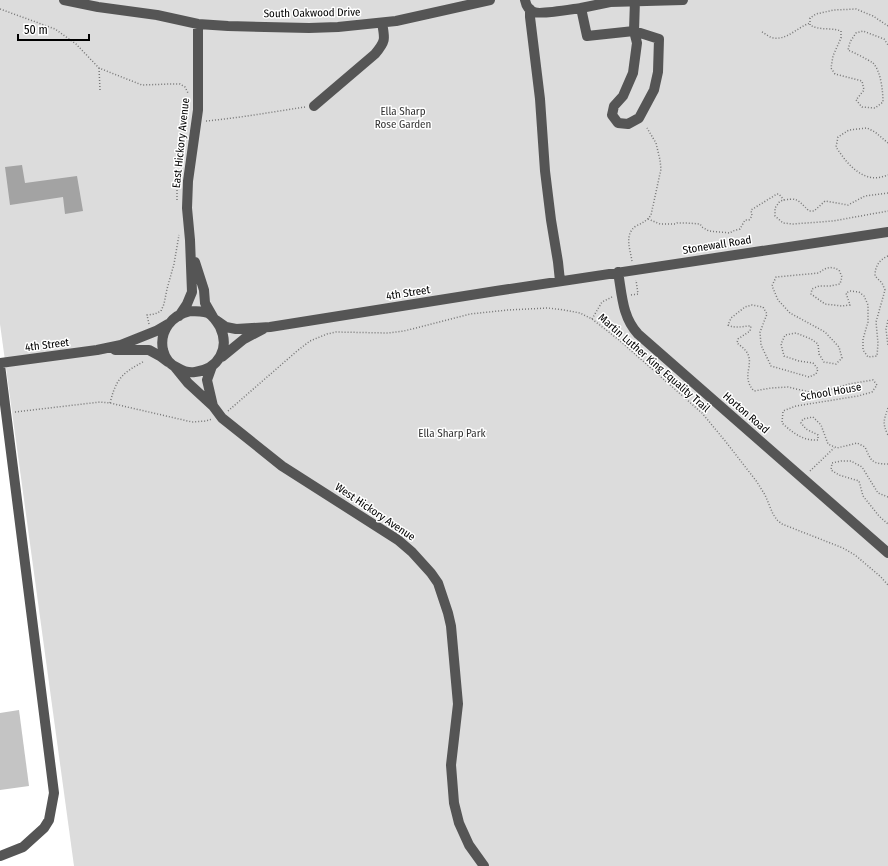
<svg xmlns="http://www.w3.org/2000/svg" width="888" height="866" font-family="'Fira Sans Condensed',sans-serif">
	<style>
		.green { fill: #dcdcdc }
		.water { fill: #a3a3a3 }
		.building { fill: #c4c4c4 }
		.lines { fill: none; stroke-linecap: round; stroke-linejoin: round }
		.path { stroke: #777; stroke-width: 1.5; stroke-dasharray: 1 2; stroke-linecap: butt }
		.minor { stroke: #555; stroke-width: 10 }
		.labels { text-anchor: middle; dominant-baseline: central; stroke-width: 3; stroke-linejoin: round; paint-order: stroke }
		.street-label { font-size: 11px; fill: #000; stroke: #fff }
		.park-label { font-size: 11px; fill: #333; stroke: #fff }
	</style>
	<rect width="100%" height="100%" fill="#fff"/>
	<!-- green -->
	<path class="green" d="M0,0H888V866H74L0,324Z"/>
	<!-- water -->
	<path class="water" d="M22,165L25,183L77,176L83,211L65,214L63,197L10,205L5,167Z"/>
	<!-- building -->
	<path class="building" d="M19,710L29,786L0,790V713Z"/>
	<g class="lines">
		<!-- path -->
		<path class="path" d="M0,9L55,29L76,44L99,68L109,72L142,85L170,84H180L185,87L188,93
			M888,26L873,16L856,9L834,10L816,14L810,18V25C820,31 830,27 841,31V38L833,56L831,68L835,74L862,81L864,90L856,100L862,107L875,108L883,102C883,92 881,71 873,63C867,59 855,53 848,50L850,42L856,33L863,31L884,39L888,45
			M762,32C766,34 770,38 774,38C787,40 798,27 810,23
			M99,68L100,90
			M206,121C239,118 272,112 305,107
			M888,143L875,132L867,128L849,130L838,137L836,147C844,159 854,173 869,177C875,179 882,177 888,175
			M888,193L865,196L848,205L825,201L814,211H809C797,199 797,197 780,201L775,208V216L783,223L793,224L833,221L888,211
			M177,200V188
			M648,219L660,224H675L677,223H687L700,224L702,227L709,231L730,233L733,231L740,229L745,220H749L752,216L751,210L777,194H779L784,200
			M888,256C879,260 875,266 875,276L882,283L885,290L876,322L878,343L877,356L868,357L863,350V339L868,322V305L864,296L859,292L850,291L846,293L850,305L842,306L825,304L811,294L812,289L819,286H830L840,284L842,277L839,270C831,266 826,267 819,273L776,277L772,286L778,300L790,313L825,332L839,347L842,358L836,364L824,362L819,354L818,344L811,339L796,333L785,335L781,344L784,356L799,361L813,363L818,369L816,374L809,377L771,366L761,345L760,332L767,314L763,307L752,305L745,307L731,318L728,325C736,329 742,326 751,326L750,331L738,339L737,343C742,347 748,351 749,358C750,361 749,364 749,367C747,377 747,383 754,391L771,388L788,387L809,392L826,391L849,384L873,380L877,385L872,392L858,396L796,406L783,411L782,423C793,433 803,441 818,440V435L806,429L801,423L803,419L813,417L821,425L828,444L837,448L857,443L865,447C871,461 872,464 888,464
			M632,261C630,249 624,234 636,226C642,223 647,221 651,215L661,169L660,160L656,143L647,128
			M631,295L638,294L636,280
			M592,319L602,302L612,297
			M888,320L886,329L888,346
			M149,324L147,315L155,314L161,311L164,304L167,289L174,264L179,235
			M110,403C114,388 117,378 131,369C135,366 140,364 144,361
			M888,408C884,420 882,423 888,435
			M228,411L297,351L310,341L327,334L336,332L388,333L404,331L470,314L508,310L548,308L564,310L580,313L592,319L619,340L702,413L726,442L757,482L765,495L773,514L777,520L782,524L843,548L855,555L881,577L888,585
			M15,412L100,402L110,403L192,422L206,421L212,419
			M810,471L834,448
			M888,497L878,493L862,467L851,461H841L832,463L831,470L839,475L859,481L863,496L879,516L888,524"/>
		<!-- minor -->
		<path class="minor" d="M64,0L98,7L157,15L198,24L228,26L309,28L338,27L396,21L490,0
			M525,0C526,5 528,10 534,12C540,15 573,9 581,8L587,36L634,31L659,39L658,72L654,90L639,118L628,124L618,123L612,115L614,106L623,96L633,73L637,43L634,31L635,0
			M610,2L683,0
			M581,8L610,2V0
			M530,9V17L540,99L545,171L551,220L558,262L560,281
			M314,106L375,54C386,41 385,39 382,23
			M195,262L204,290L205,303L213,317
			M618,272C622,294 622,317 638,334L888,553
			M190,311C195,311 202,311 208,313C213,316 217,322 220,327C230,348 219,369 195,372C189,373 183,371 178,368C170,365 165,358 163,350C159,331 172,315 190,311Z
			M179,316L187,304L192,292L190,240L187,208L188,181L198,110V24
			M216,320L226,327L236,329L270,327L496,291L888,232
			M115,350H149L160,356L168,362
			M222,357L244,339L263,329
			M0,363L97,350L121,345L156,331L168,324
			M0,365L54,793L49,820L44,828L23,847L0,856
			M212,366L207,380L213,406
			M175,367L188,383L213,406L222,418L282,466L398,540L412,552L431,573L438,583L448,613L451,626L458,704L451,765L454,803L459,823L469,845L484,866"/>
	</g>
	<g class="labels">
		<!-- street labels -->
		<g class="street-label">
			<text transform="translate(312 13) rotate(-1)">South Oakwood Drive</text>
			<text transform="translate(181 143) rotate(-84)">East Hickory Avenue</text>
			<text transform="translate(717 245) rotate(-9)">Stonewall Road</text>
			<text transform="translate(408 293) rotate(-9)">4th Street</text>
			<text transform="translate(47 345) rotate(-7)">4th Street</text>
			<text transform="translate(654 363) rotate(41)">Martin Luther King Equality Trail</text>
			<text transform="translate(831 392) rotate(-10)">School House</text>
			<text transform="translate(746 413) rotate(41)">Horton Road</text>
			<text transform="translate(375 512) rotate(34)">West Hickory Avenue</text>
		</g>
		<!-- park labels -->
		<g class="park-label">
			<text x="403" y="111">Ella Sharp<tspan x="403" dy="13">Rose Garden</tspan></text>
			<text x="452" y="433">Ella Sharp Park</text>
		</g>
	</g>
	<!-- scale -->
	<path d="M18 34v6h71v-6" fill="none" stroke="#000000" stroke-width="2"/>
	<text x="24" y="34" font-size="12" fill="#000000" stroke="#ffffff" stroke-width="3" paint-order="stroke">50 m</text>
</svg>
